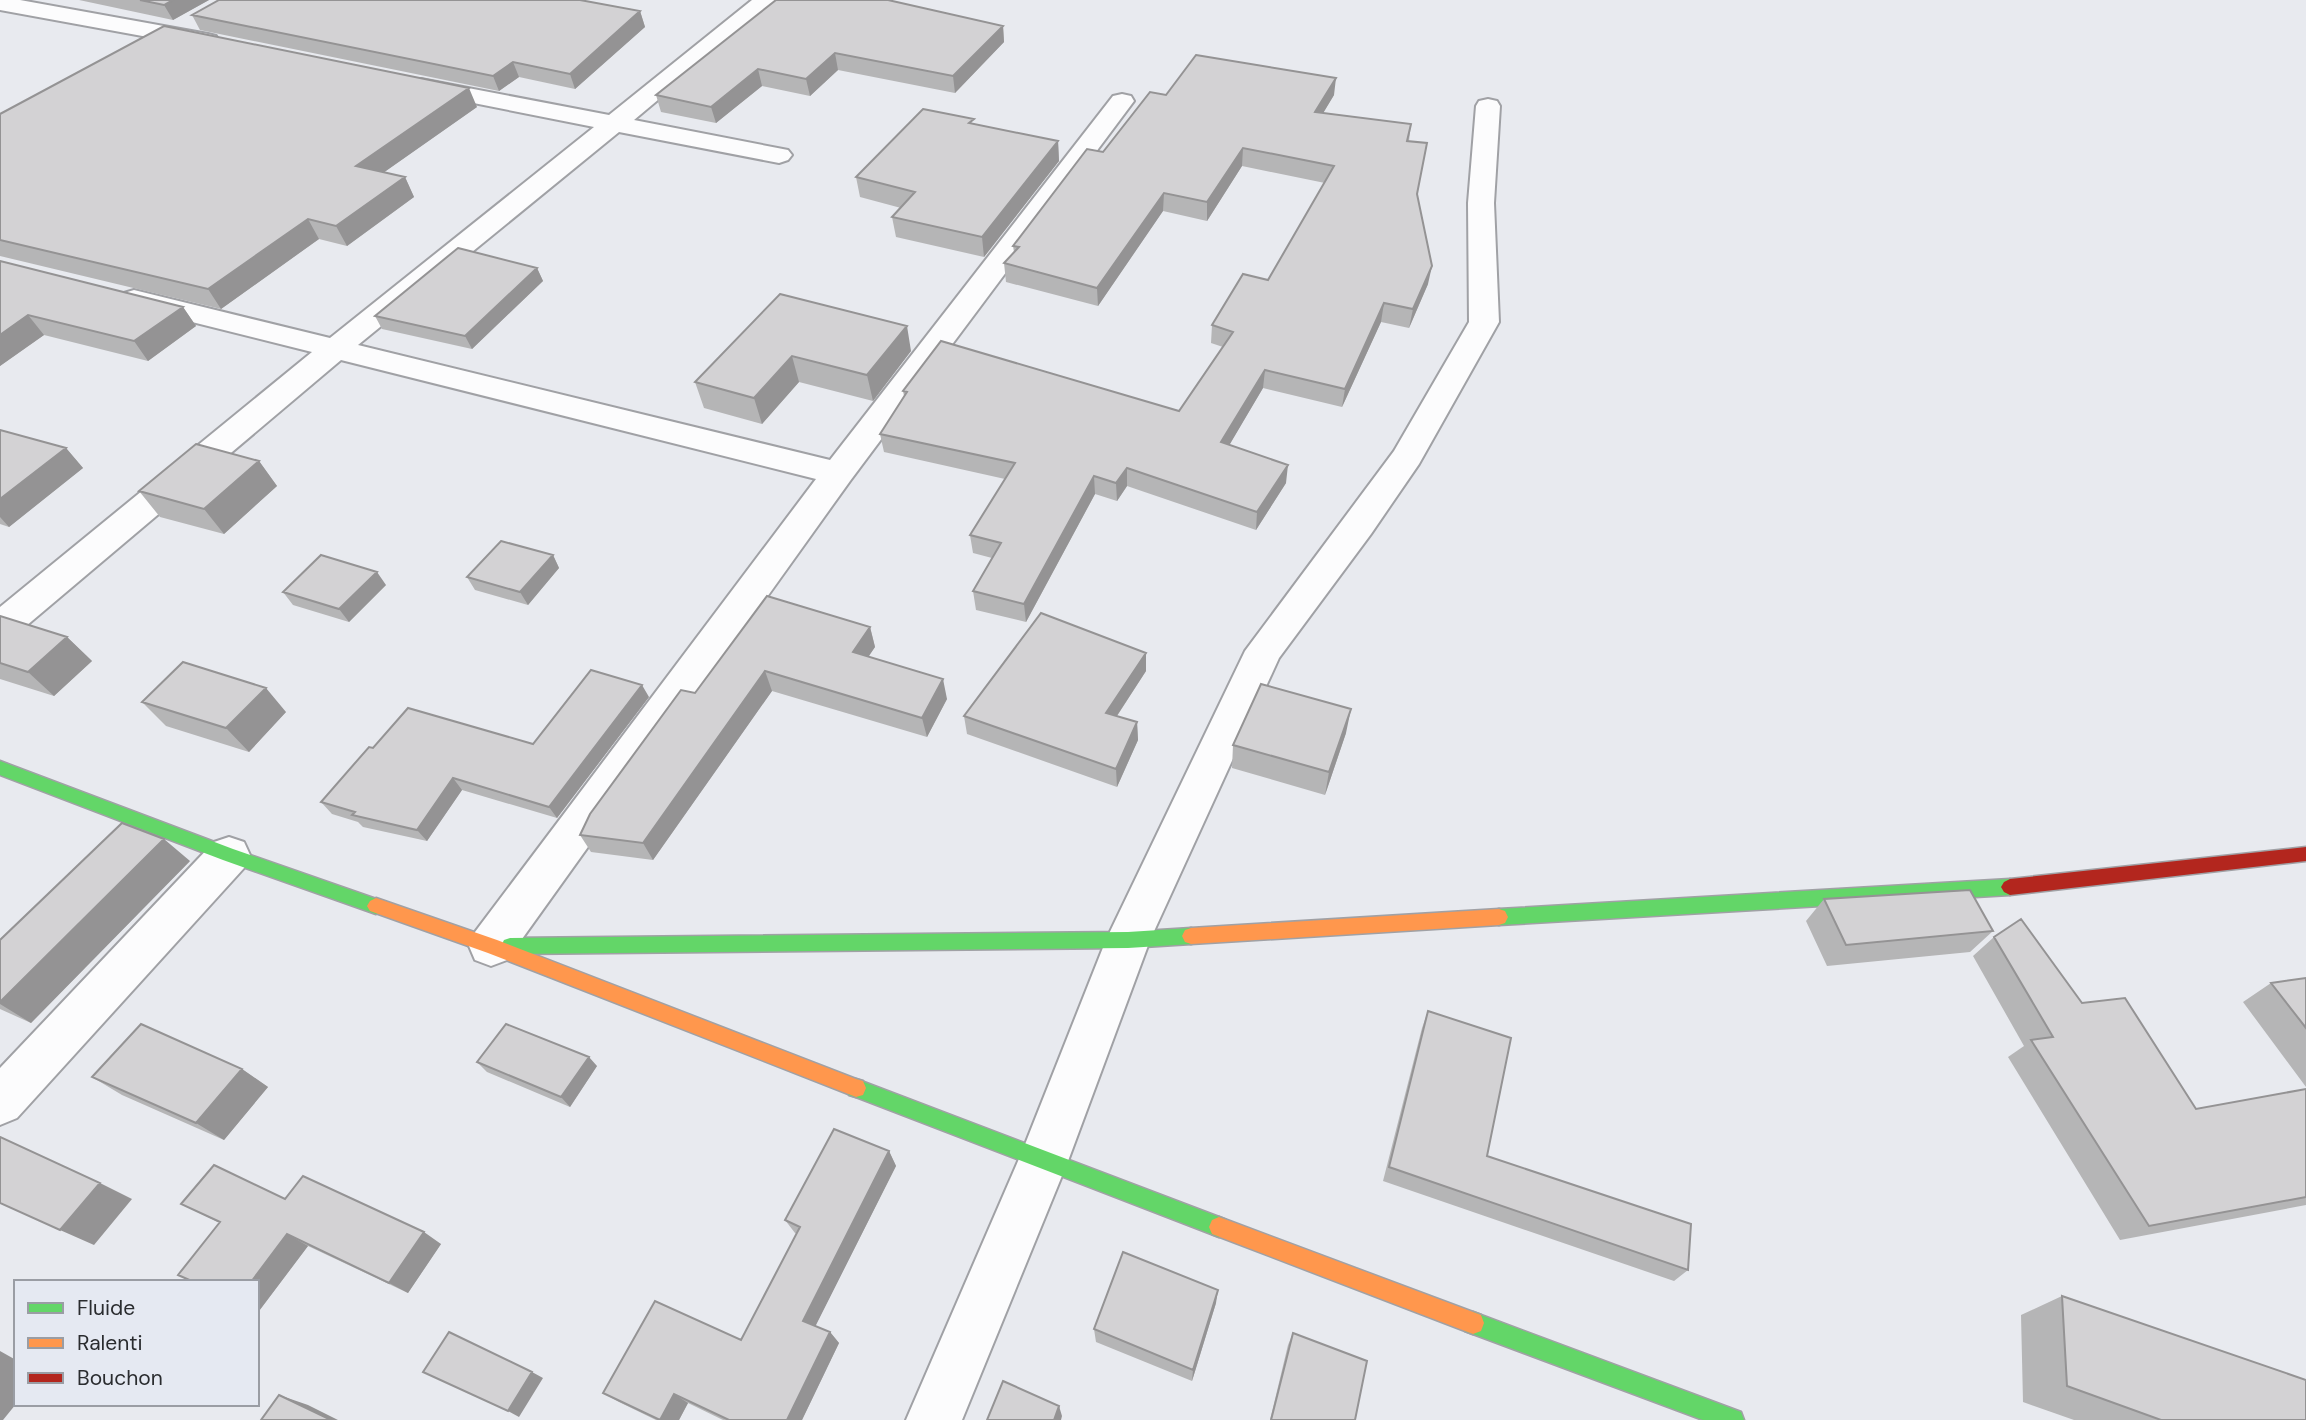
<svg xmlns="http://www.w3.org/2000/svg" width="2306" height="1420" font-family="'DM Sans',sans-serif">
	<style>
		.lines { fill: none; stroke-linecap: round; stroke-linejoin: round }
		.street-casing { stroke: #a0a1a5; stroke-width: 4 }
		.fast-casing { stroke: #a0a1a5; stroke-width: 3 }
		.slow-casing { stroke: #a0a1a5; stroke-width: 3 }
		.jam-casing { stroke: #a0a1a5; stroke-width: 3 }
		.street { fill: #fcfcfd; fill-rule: evenodd }
		.fast { fill: #63d668; fill-rule: evenodd }
		.slow { fill: #ff974d; fill-rule: evenodd }
		.jam { fill: #b3261e; fill-rule: evenodd }
		.wall { fill: #b5b5b6 }
		.shaded-wall { fill: #949394 }
		.building { fill: #d3d2d4; stroke: #949394; stroke-width: 2 }
	</style>
	<rect width="100%" height="100%" fill="#e8eaef"/>
	<g class="lines">
		<defs>
			<path id="street" d="M0,0H20L208,34L216,36L219,41L216,46L208,48L0,10Z
				M752,0H777L634,120L788,150L792,155L788,160L779,163L619,132L358,345L830,460L1113,96L1122,94L1131,96L1134,101L850,481L507,960L491,966L475,960L469,946L475,932L816,479L341,360L13,637L0,641V607L312,352L124,305L120,299L124,293L134,290L330,338L594,127L413,91L409,86L413,81L421,79L609,115Z
				M1488,99L1497,101L1500,106L1494,203L1499,322L1419,464L1371,534L1279,658L1150,940L1068,1161L962,1420H906L1022,1152L1106,940L1245,651L1394,451L1469,322L1468,203L1476,106L1479,101Z
				M229,837L244,842L250,855L244,868L17,1118L0,1125V1068L214,842Z"/>
			<path id="fast" d="M0,761L233,849L382,901L385,906L382,911L376,914L223,860L0,775Z
				M2010,879L2016,882L2019,887L2016,892L2010,895L1499,925L1493,923L1490,917L1493,911L1499,909Z
				M1191,928L1197,930L1200,936L1197,942L1191,944L1128,948L510,954L504,952L501,946L504,940L510,938L1128,932Z
				M856,1079L1219,1217L1226,1220L1229,1227L1226,1234L1219,1237L856,1097L849,1095L846,1088L849,1081Z
				M1473,1312L1733,1409L1741,1412L1744,1420H1703L1473,1334L1465,1331L1462,1323L1465,1315Z"/>
			<path id="slow" d="M376,898L497,940L856,1079L863,1081L866,1088L863,1095L856,1097L488,953L370,911L367,906L370,901Z
				M1499,909L1505,911L1508,917L1505,923L1499,925L1191,944L1185,942L1182,936L1185,930L1191,928Z
				M1219,1217L1481,1315L1484,1323L1481,1331L1473,1334L1212,1234L1209,1227L1212,1220Z"/>
			<path id="jam" d="M2306,847V861L2010,895L2004,892L2001,887L2004,882L2010,879Z"/>
		</defs>
		<!-- street casing -->
		<use href="#street" class="street-casing"/>
		<!-- fast casing -->
		<use href="#fast" class="fast-casing"/>
		<!-- slow casing -->
		<use href="#slow" class="slow-casing"/>
		<!-- jam casing -->
		<use href="#jam" class="jam-casing"/>
		<!-- street -->
		<use href="#street" class="street"/>
		<!-- fast -->
		<use href="#fast" class="fast"/>
		<!-- slow -->
		<use href="#slow" class="slow"/>
		<!-- jam -->
		<use href="#jam" class="jam"/>
	</g>
	<!-- wall -->
	<path class="wall" d="M79,0H209L173,20Z
		M776,0L1003,26L1004,42L955,93L838,70L810,96L762,86L716,123L661,112L656,95Z
		M640,11L645,27L575,89L519,77L499,91L200,30L192,15Z
		M1166,95H1334L1323,113L1411,124L1409,141L1428,284L1409,328L1381,322L1342,407L1263,388L1229,445L1286,483L1256,530L1127,486L1117,501L1095,494L1026,622L976,610L973,591L992,558L973,553L970,535L1005,479L884,452L880,434L904,396L903,391L1179,411L1223,347L1211,343L1212,325L1268,280L1325,183L1242,166L1207,221L1163,211L1098,306L1006,282L1004,263L1014,252L1013,246L1103,152Z
		M477,107L384,172L405,177L414,197L347,246L319,239L221,309L0,256V114Z
		M974,124L1058,141L1059,161L984,257L896,237L892,217L901,208L860,197L856,177Z
		M0,261L183,307L196,326L148,361L44,335L0,366Z
		M537,268L543,281L472,349L382,329L375,316Z
		M780,294L911,351L873,401L799,382L762,424L704,408L695,382Z
		M0,430L66,448L83,468L9,527L0,524Z
		M259,461L277,486L224,534L160,517L139,491Z
		M553,555L559,568L528,605L475,590L467,577Z
		M386,585L349,622L293,605L283,592Z
		M0,616L67,637L92,661L54,696L0,679Z
		M870,627L875,647L868,656L947,699L927,737L772,691L653,860L591,852L580,835L695,693Z
		M1146,671L1117,716L1137,722L1138,740L1117,787L967,734L964,716Z
		M649,697L557,818L462,790L427,841L363,827L358,822L332,814L321,802L373,748L533,744Z
		M142,702L286,712L249,752L166,726Z
		M1346,733L1325,795L1232,768L1233,745Z
		M190,861L31,1023L0,1009V940Z
		M1824,899L1993,931L1970,952L1827,966L1806,921Z
		M1994,937L2082,1003L2196,1109L2306,1089V1205L2120,1240L2008,1057L2024,1046L1973,956Z
		M2306,978V1087L2243,1002L2271,983Z
		M1428,1011L1487,1156L1688,1270L1674,1281L1383,1181L1422,1028Z
		M477,1062L597,1066L570,1107L487,1072Z
		M242,1069L268,1087L224,1140L122,1095L92,1077Z
		M889,1151L896,1166L815,1326L830,1332L839,1343L802,1420H723L688,1403L679,1420H656L619,1402L603,1393L741,1340L797,1234L795,1233L785,1220Z
		M285,1199L441,1244L408,1293L308,1246L259,1311L220,1223L181,1204Z
		M2062,1296L2306,1420H2074L2023,1402L2021,1315Z
		M1216,1303L1192,1381L1096,1342L1094,1329Z
		M1293,1333L1355,1420H1270L1288,1345Z"/>
	<!-- shaded-wall -->
	<path class="shaded-wall" d="M173,0H209L173,20L164,5Z
		M640,11L645,27L575,89L570,74Z
		M1003,26L1004,42L955,93L953,76Z
		M835,53L838,70L810,96L806,79Z
		M513,62L519,77L499,91L493,76Z
		M758,69L762,86L716,123L711,107Z
		M1336,78L1334,95L1313,130L1315,112Z
		M469,88L477,107L366,185L356,166Z
		M1058,141L1059,161L984,257L982,237Z
		M1243,148L1242,166L1207,221V202Z
		M405,177L414,197L347,246L336,226Z
		M1164,193L1163,211L1098,306L1097,288Z
		M308,219L319,239L221,309L208,289Z
		M1432,266L1428,284L1409,328L1413,309Z
		M537,268L543,281L472,349L465,336Z
		M1384,303L1381,322L1342,407L1345,389Z
		M183,307L196,326L148,361L134,341Z
		M28,315L44,335L0,366V335Z
		M907,326L911,351L873,401L867,375Z
		M792,356L799,382L762,424L754,398Z
		M1265,370L1263,388L1220,461L1221,442Z
		M66,448L83,468L9,527L0,517V499Z
		M259,461L277,486L224,534L204,509Z
		M1288,465L1286,483L1256,530L1257,512Z
		M1127,468V486L1117,501L1116,483Z
		M1094,476L1095,494L1026,622L1024,604Z
		M553,555L559,568L528,605L520,592Z
		M377,572L386,585L349,622L339,609Z
		M870,627L875,647L859,671L853,652Z
		M67,637L92,661L54,696L28,672Z
		M1146,653V671L1107,731L1106,713Z
		M765,671L772,691L653,860L643,843Z
		M943,679L947,699L927,737L922,718Z
		M642,685L649,697L557,818L549,807Z
		M266,688L286,712L249,752L226,728Z
		M1351,709L1346,733L1325,795L1329,772Z
		M1137,722L1138,740L1117,787L1116,769Z
		M453,778L462,790L427,841L417,830Z
		M164,839L190,861L31,1023L0,1004V1002Z
		M589,1057L597,1066L570,1107L561,1097Z
		M242,1069L268,1087L224,1140L196,1123Z
		M889,1151L896,1166L813,1331L803,1321Z
		M100,1183L132,1199L94,1245L60,1230Z
		M424,1232L441,1244L408,1293L389,1283Z
		M287,1234L308,1246L259,1311H257V1282H251Z
		M1218,1290L1216,1303L1192,1381L1193,1370Z
		M830,1332L839,1343L802,1420H787Z
		M0,1351L16,1360V1404L3,1420H0Z
		M532,1372L543,1378L519,1417L508,1411Z
		M674,1394L688,1403L679,1420H660Z
		M279,1395L308,1405L338,1420H331Z
		M1059,1406L1062,1416L1061,1420H1054Z"/>
	<!-- building -->
	<path class="building" d="M140,0H173L164,5Z
		M219,0H580L640,11L570,74L513,62L493,76L192,15Z
		M776,0H888L1003,26L953,76L835,53L806,79L758,69L711,107L656,95Z
		M164,26L469,88L356,166L405,177L336,226L308,219L208,289L0,240V114Z
		M1196,55L1336,78L1315,112L1411,124L1407,141L1427,143L1417,194L1432,266L1413,309L1384,303L1345,389L1265,370L1221,442L1288,465L1257,512L1127,468L1116,483L1094,476L1024,604L973,591L1001,543L970,535L1015,463L880,434L907,392L903,391L941,341L1179,411L1233,332L1212,325L1243,274L1268,280L1334,166L1243,148L1207,202L1164,193L1097,288L1004,263L1019,247L1013,246L1087,149L1103,152L1150,92L1166,95Z
		M923,109L974,119L969,123L1058,141L982,237L892,217L915,192L856,177Z
		M458,248L537,268L465,336L375,316Z
		M0,261L183,307L134,341L28,315L0,335Z
		M780,294L907,326L867,375L792,356L754,398L695,382Z
		M0,430L66,448L0,499Z
		M196,444L259,461L204,509L139,491Z
		M501,541L553,555L520,592L467,577Z
		M321,555L377,572L339,609L283,592Z
		M767,596L870,627L853,652L943,679L922,718L765,671L643,843L580,835L590,814L681,690L695,693Z
		M1041,613L1146,653L1106,713L1137,722L1116,769L964,716Z
		M0,616L67,637L28,672L0,663Z
		M183,662L266,688L226,728L142,702Z
		M591,670L642,685L549,807L453,778L417,830L352,815L355,812L321,802L369,747L373,748L408,708L533,744Z
		M1261,684L1351,709L1329,772L1233,745Z
		M122,823L164,839L0,1002V940Z
		M1970,890L1993,931L1846,945L1824,899Z
		M2021,919L2082,1003L2125,998L2196,1109L2306,1089V1197L2149,1226L2031,1040L2053,1037L1994,937Z
		M2306,978V1028L2271,983Z
		M1428,1011L1511,1038L1487,1156L1691,1224L1688,1270L1389,1167Z
		M141,1024L242,1069L196,1123L92,1077Z
		M506,1024L589,1057L561,1097L477,1062Z
		M834,1129L889,1151L803,1321L830,1332L787,1420H729L674,1394L660,1420L603,1393L655,1301L741,1340L800,1227L785,1220Z
		M0,1137L100,1183L60,1230L0,1203Z
		M214,1165L285,1199L303,1176L424,1232L389,1283L287,1234L251,1282H194L178,1275L220,1222L181,1204Z
		M1123,1252L1218,1290L1193,1370L1094,1329Z
		M2062,1296L2306,1380V1420H2161L2067,1386Z
		M449,1332L532,1372L508,1411L423,1372Z
		M1293,1333L1367,1361L1355,1420H1271Z
		M1003,1381L1059,1406L1054,1420H987Z
		M279,1395L331,1420H261Z"/>
	<!-- legend -->
	<rect x="14" y="1280" width="245" height="126" fill="#e5e9f2" stroke="#9a9da4" stroke-width="2"/>
	<rect x="28" y="1303" width="35" height="10" fill="#63d668" stroke="#9a9da4" stroke-width="2"/>
	<text x="77" y="1315" font-size="21" fill="#2a2c2f">Fluide</text>
	<rect x="28" y="1338" width="35" height="10" fill="#ff974d" stroke="#9a9da4" stroke-width="2"/>
	<text x="77" y="1350" font-size="21" fill="#2a2c2f">Ralenti</text>
	<rect x="28" y="1373" width="35" height="10" fill="#b3261e" stroke="#9a9da4" stroke-width="2"/>
	<text x="77" y="1385" font-size="21" fill="#2a2c2f">Bouchon</text>
</svg>
